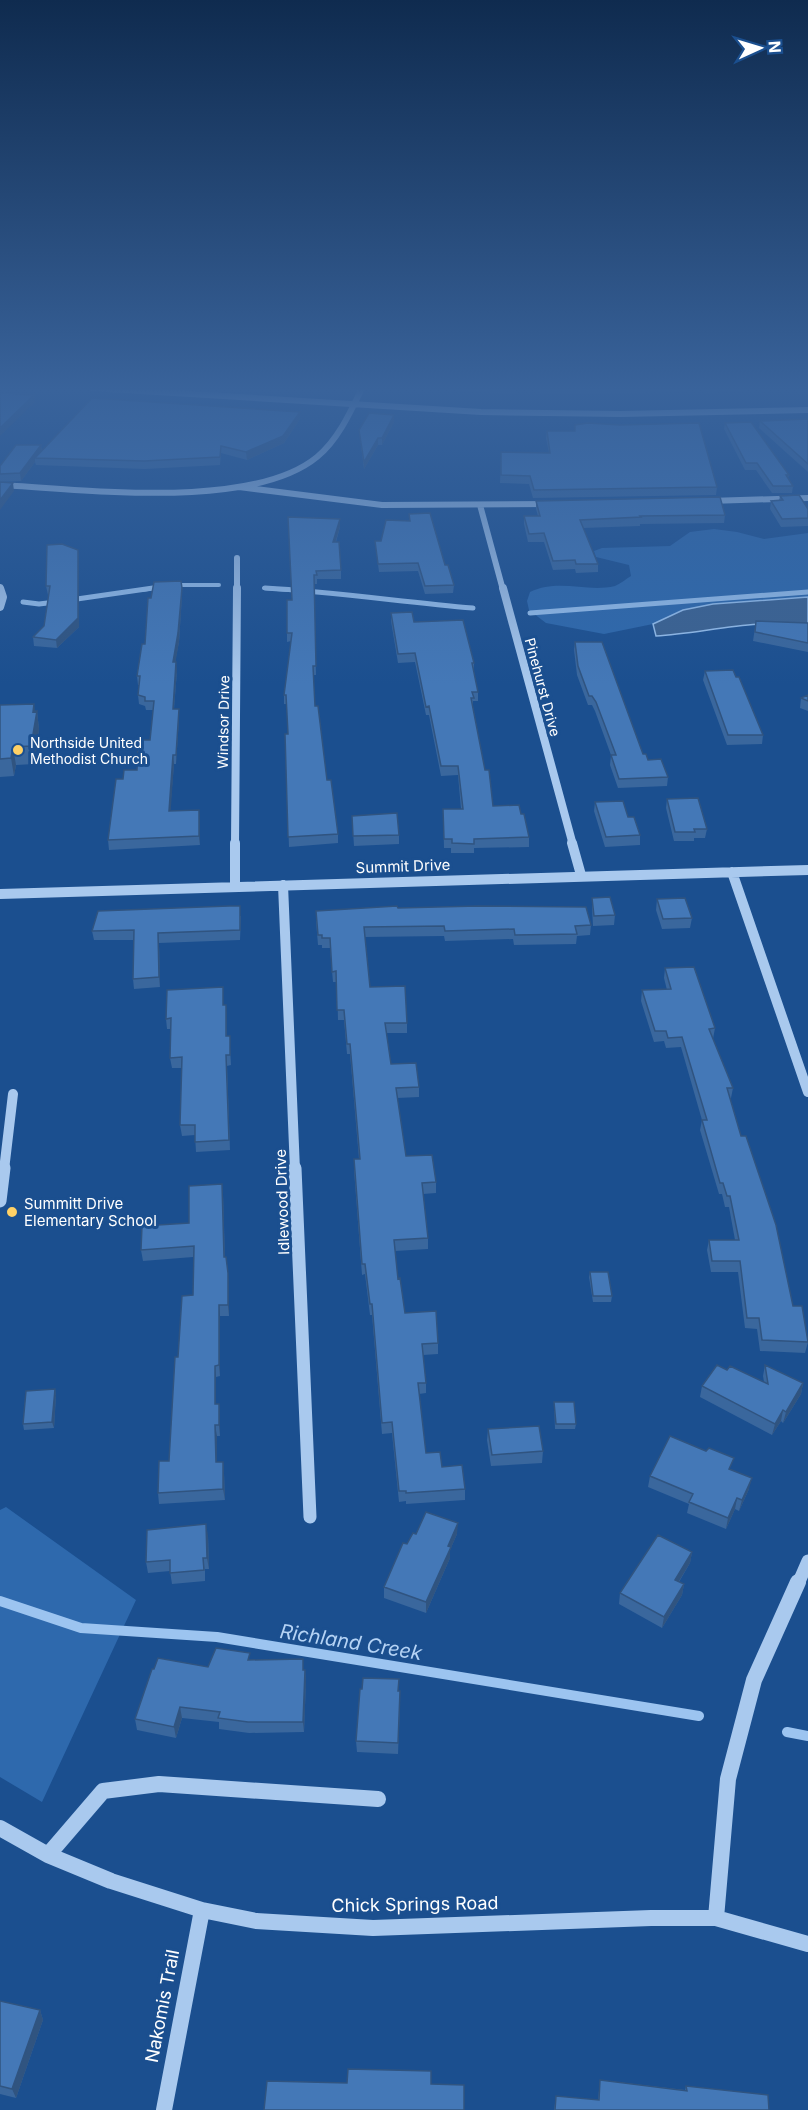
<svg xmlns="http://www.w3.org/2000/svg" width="808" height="2110" font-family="Inter,sans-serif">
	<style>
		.green { fill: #2e69ad }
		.water { fill: #3c6290; stroke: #9cc4f0; stroke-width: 1.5 }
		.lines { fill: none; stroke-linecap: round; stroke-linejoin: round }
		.stream-far2 { stroke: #9cc4f0; stroke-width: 4 }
		.stream-far1 { stroke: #9cc4f0; stroke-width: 5 }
		.stream { stroke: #9cc4f0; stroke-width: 10 }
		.minor-far4 { stroke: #a9c9ee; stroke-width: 6 }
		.minor-far3 { stroke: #a9c9ee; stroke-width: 8 }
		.minor-far2 { stroke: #a9c9ee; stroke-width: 10 }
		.minor-far1 { stroke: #a9c9ee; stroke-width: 13 }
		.minor { stroke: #a9c9ee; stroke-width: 16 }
		.wall { fill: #3a679d }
		.shaded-wall { fill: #305480 }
		.building { fill: #4478b7; stroke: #305480; stroke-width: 1.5 }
		.poi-dot { fill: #ffd166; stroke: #1b4f8f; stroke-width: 2 }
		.labels { text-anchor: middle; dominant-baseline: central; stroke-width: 6; stroke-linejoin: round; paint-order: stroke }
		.far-street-label { font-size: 14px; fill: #fff; stroke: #1b4f8f }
		.far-poi-label { font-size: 14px; fill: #fff; stroke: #1b4f8f; text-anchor: start }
		.street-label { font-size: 15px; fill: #fff; stroke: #1b4f8f }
		.poi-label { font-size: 15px; fill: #fff; stroke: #1b4f8f; text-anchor: start }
		.near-street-label { font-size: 18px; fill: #fff; stroke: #1b4f8f }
		.near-water-label { font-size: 20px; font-style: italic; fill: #b5d3f5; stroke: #1b4f8f }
	</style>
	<rect width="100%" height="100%" fill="#1b4f8f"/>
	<!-- green -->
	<path class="green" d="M714,529L737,532L764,539L808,533V597L713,604L683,610L653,624L604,634L546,623L529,610L527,601L530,592C560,578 586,593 615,586C620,584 626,579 631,576L629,565L596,557L594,551L602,548L670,546L690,532Z
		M6,1507L136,1600L42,1802L0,1777V1510Z"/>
	<!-- water -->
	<path class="water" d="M808,597V626C758,618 705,633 656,636L653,624L683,610L713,604Z"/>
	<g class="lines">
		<!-- stream-far2 -->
		<path class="stream-far2" d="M174,585H219
			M264,588L289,590
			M142,590L160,587"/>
		<!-- stream-far1 -->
		<path class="stream-far1" d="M265,588C335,592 403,602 473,608
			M70,600L153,588
			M23,602L39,604L56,602
			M530,613L808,592"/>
		<!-- stream -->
		<path class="stream" d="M0,1601L81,1628L217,1637L699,1716
			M787,1732L808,1736"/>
		<!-- minor-far4 -->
		<path class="minor-far4" d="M92,388L481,412L621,414L808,410
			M0,485C83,489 251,511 317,457C338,440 351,411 362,388
			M239,487L382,505L550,504
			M709,501L808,498
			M480,505L503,590
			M237,590V558"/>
		<!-- minor-far3 -->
		<path class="minor-far3" d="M503,588L573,845
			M0,607L3,597L0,588
			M235,845L237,588"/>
		<!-- minor-far2 -->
		<path class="minor-far2" d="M572,843L581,875
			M732,872L808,1092
			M283,885L295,1170
			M235,887V843
			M0,894L808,870
			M4,1170L13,1094"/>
		<!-- minor-far1 -->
		<path class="minor-far1" d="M295,1168L310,1517
			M0,1201L4,1168
			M798,1584L808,1561"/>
		<!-- minor -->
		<path class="minor" d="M0,1828L48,1855L111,1881L202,1910L256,1921L373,1928L651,1918H716L808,1944
			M48,1855L103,1791L159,1784L378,1799
			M716,1918L728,1779L754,1680L798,1582
			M164,2110L202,1910"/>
	</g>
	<!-- wall -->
	<path class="wall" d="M413,388H517L516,394Z
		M538,388H687V392L539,394Z
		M703,388H744L743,391L706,393Z
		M300,419L284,443L247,460L221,453L220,465L145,469L36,465L35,462L21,481L0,482V466L41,445L42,451Z
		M808,419V472L759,428L760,421Z
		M394,422L382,445H378L364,469L359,430Z
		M725,423L789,475L788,478L793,486L792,493H772L756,470H745L724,429Z
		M547,431L717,487L716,495L533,498L529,484L500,483L501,452L549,453L546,438Z
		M780,496L808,509V526L781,527L770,509L771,501H779Z
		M536,501L725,515L724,523L640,524V526L583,528L598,564V572L576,573L575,569L553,570L544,542H528L524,524V516H538L536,509Z
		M409,514L445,565L454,585L453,593L425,594L418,571L379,572L375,541H381L409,521Z
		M340,519V527L336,542L341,570V579H317V584H314L316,675H313L315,706L327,780L338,834V843L289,847L285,734H288L287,704H284V695L291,641L287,642V633L292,600Z
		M78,550L79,559V627L57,648L34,646L33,637L44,626L49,595H48L46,586Z
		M182,596L179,642L175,662L177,671L174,709L179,718L176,764H174L170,811L199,810L200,845L109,850L108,840L123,779L137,770L150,740L153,710H146L145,706L139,704L138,695L139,685H138L137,676L145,644L151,598Z
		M391,613L414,622L474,663V672L478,692V701H473V707L485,770L493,806L521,814L529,837V847L474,848V853H451V848H444L443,809H461L458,775L441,776L429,715H426L415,662L398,663L391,621Z
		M756,621L808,623V652L753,641Z
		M575,642L643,754L648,760L668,777L667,786L618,788L610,765L611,755L595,711L592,705H588L577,675L574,650Z
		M705,671L763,735L762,744L727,745L703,680Z
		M808,695V711L800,708L801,698Z
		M0,705L37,711L39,729L34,764L16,765L14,776L0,777Z
		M667,799L707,829L705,838H694V841H674L666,808Z
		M595,802L628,817L640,835V845L605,847L594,811Z
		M352,816L399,835V844L354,846Z
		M592,898L615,915L614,925L593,926L592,908Z
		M657,899L692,918L690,928L662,929L656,910Z
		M398,908L591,925L590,935L577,936L576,944L514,945L513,939L445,941L444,936L365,937L370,987L407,1023V1033H386L391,1064L419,1087V1097L397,1098L406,1156L436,1182V1193L423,1194L428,1238V1249L395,1251L398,1279L405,1313L438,1343V1354L423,1355L426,1383V1393L419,1394L426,1453L442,1467L465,1489V1500L406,1504V1501L399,1502L392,1433L382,1434L372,1315H370L365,1274L362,1275L354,1170V1159H359L350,1054H347L344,1020H338L337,982H333L330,948H322V945H318L316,921Z
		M241,916L240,940L159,943L160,987L134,989L133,979L134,940H94L92,931Z
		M665,968L715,1028L713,1039L733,1088L731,1098H730L741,1136L793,1306L808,1342L805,1353L760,1351L757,1329L745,1328L738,1272H711L707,1250L709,1240H735L729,1207H725L722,1194H719L700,1130L702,1120L681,1047L666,1048L664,1041L654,1042L641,1001L642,990H667L664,978Z
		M224,1005L227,1015V1036L230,1047L231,1065L227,1066L230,1150L196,1152L195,1135L182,1136L180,1125L182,1068H172L170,1058L171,1029H167L166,1019Z
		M223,1194L225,1257L229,1284V1316H220V1376L216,1377V1404H219L220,1415V1436H217V1462H223L224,1473L225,1500L159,1504L158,1493L169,1461L178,1357L193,1295V1257L143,1261L141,1250L189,1223Z
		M590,1272L612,1296L611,1302H593L589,1277Z
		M765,1365L803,1383L801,1394L783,1423L781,1421L772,1435L700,1397L702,1386L727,1370L764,1382L763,1376Z
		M55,1389L56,1395L54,1428L24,1430L23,1424Z
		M554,1402L576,1424L575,1429H555Z
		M488,1429L543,1451L542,1463L491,1466L487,1440Z
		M731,1470L749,1489L739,1511L735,1509L726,1529L687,1513L689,1504L648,1487L650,1476Z
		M416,1534H457L450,1550V1558L426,1613L384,1598V1587L407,1544Z
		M208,1535L209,1569H205V1581L172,1584L170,1571L148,1573L146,1562Z
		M692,1552L690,1563L679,1582L684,1584L682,1595L662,1628L619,1604L620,1593Z
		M250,1660L305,1670L306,1681L304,1732L249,1733L219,1729V1722L182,1718L176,1738L137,1730L135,1719L154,1669L208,1667Z
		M399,1691H400V1702L398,1754L357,1752L356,1741Z
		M0,2001L40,2010L43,2020L16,2098L0,2094Z
		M600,2080L685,2090L686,2086L769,2110H554L556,2096L598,2100Z"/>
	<!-- shaded-wall -->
	<path class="shaded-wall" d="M34,395L35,402L0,436V428Z
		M300,412V419L284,443L247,460L246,452Z
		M394,415V422L382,445V438Z
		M378,438V445L364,469V462Z
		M41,445L42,453L35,458V462L21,481L20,473Z
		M13,483L14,491L0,510V500Z
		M340,519V527L333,550V542Z
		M78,550L79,559V627L57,648L56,640Z
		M182,588V596L179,642L174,671L173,662Z
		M176,662L177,671L173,718V709Z
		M34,704L36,716L37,711L39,729L34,764L31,746Z
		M179,709V718L176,764V755Z
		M13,747L16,765L14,776L11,758Z
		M173,755L174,764L170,821L169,811Z
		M199,810L200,820V845L199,836Z
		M158,933L159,943L160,987L159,977Z
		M226,1005L227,1015L226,1047Z
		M222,1184L223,1194L225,1268L224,1257Z
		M228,1273L229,1284V1316L228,1305Z
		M219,1305L220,1316V1376L219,1365Z
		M215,1366L216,1377V1415L215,1404Z
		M803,1383L801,1394L783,1423L786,1412Z
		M55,1389L56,1395L54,1428L52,1422Z
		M219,1404L220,1415V1436L219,1425Z
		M783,1410L781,1421L772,1435L775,1424Z
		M215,1425L217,1436V1473L216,1462Z
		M223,1462L224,1473L225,1500L223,1489Z
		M752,1478L749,1489L739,1511L742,1500Z
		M737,1498L735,1509L726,1529L728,1518Z
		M458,1523L457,1534L450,1550V1558L426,1613V1602L448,1546Z
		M206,1524L208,1535L209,1569L207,1558Z
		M692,1552L690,1563L673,1591L675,1580Z
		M684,1584L682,1595L662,1628L664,1617Z
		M305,1670L306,1681L304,1732L303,1722Z
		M180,1707L182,1718L176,1738L174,1727Z
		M40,2010L43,2020L16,2098L12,2089Z"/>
	<!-- building -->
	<path class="building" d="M0,393L34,395L0,428Z
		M92,398L300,412L283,436L246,452L221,446L220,457L144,461L35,458Z
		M369,413L394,415L382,438H378L364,462L359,430Z
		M808,419V464L760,421Z
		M751,422L789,475H786L793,486H773L757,463H746L725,423Z
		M588,423L620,425L699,423L717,487L534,490L530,476L501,475V452L550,453L547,431H575V425Z
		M16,445H41L20,473L0,474V466Z
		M0,482L13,483L0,500Z
		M799,495L808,509V518L782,519L771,501L783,500L780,496Z
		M720,497L725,515L640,516L641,517L580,520L598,564H576L575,560L553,561L544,533L529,534L524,516H540L536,501Z
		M430,513L445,565H448L454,585L425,586L418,563L378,564L375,541H381L386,520L410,521L409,514Z
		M288,517L340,519L333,542H339L341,570L316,571L317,575H314L316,666H313L315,706H318L327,780H331L338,834L288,837L285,734H288L286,695H284L292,633H287V600H292Z
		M62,544L78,550V618L56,640L33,637L44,626L50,586H46L47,545Z
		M181,581L182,588L178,633L173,662H176L173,709H179L176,755H173L169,811L199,810V836L108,840L116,779H123L124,770H137L138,740H150L154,701H145V697L138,695L140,676H137L142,644H145L148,598H151L154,582Z
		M412,612L414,622L463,620L474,663H472L478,692H472L474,698H471L485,770H489L493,806L519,805L521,814H524L529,837L474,839V844L452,843V839H444L443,809H463L458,766H441L429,706L426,707L415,653L398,654L391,613Z
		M756,621L808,623V643L755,632Z
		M575,642H602L643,754H646L648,760L661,759L668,777L619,779L611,755H616L596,702L592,696H589L578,666Z
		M733,670L736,677H739L763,735H728L705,671Z
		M808,695V701L801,698Z
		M34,704L33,712L37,711L31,746L13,747L11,758L0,759V705Z
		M698,798L707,829H694L695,832H675L667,799Z
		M623,801L628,817H634L640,835L606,837L595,802Z
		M397,813L399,835L353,836L352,816Z
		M610,897L615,915L594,916L592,898Z
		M685,898L692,918L663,919L657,899Z
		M229,906H240V930L158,933L159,977L133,979L134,930L92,931L98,911Z
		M397,906L398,908L478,906L586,907L591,925L575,926L577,934L515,935L514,929L445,931L444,926L364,927L370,987L405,986L407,1023H385L391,1064L416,1063L419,1087L396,1088L406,1156L432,1155L436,1182L422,1183L428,1238L394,1240L398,1279L400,1278L405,1313L436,1311L438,1343L422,1344L426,1383H418L426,1453L440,1452L442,1467L462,1465L465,1489L406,1493V1491H399L392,1422L382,1423L372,1304H370L365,1264H362L354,1159H360L350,1044H347L344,1010H337L336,971L332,972L330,938H322V935H318L316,911Z
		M694,967L715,1028L709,1029L733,1088H727L741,1136H746L776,1225L793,1306H802L808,1342L762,1340L759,1318H747L740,1261H712L709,1240H739L730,1196H727L723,1183H720L702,1120H707L682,1037L668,1038L666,1031H655L642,990L671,989L665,968Z
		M223,987V1005H226V1036H230V1055H226L229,1140L195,1142V1125H180L182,1057L170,1058L171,1018L166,1019L167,990Z
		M222,1184L224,1257H226L228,1273V1305H219V1365L215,1366V1404H219V1425H215L216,1462H223V1489L158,1493L159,1461H169L175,1357H178L182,1296L193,1295L194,1246L141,1250L142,1226L189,1223V1186Z
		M590,1272H608L612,1296H593Z
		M717,1365L727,1370L730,1366L768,1384L765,1365L803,1383L786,1412L783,1410L775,1424L702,1386Z
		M55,1389L52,1422L23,1424L26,1391Z
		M554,1402H574L576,1424H556Z
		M539,1426L543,1451L492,1455L488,1429Z
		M670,1436L706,1451L709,1448L734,1458L729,1469L752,1478L742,1500L737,1498L728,1518L689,1502L693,1494L650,1476Z
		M426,1512L458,1523L448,1546L451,1547L426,1602L384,1587L403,1543L407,1544L413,1533L416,1534Z
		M206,1524L207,1558H203L204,1570L170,1573V1560L146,1562L147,1530Z
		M658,1535L692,1552L675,1580L684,1584L664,1617L620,1593Z
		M216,1648L250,1653L248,1660L303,1659V1670H305L303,1722H248L218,1718L220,1712L180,1707L174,1727L135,1719L152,1669H154L158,1658L208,1667Z
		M363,1678L399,1679L398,1691H400L398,1743L356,1741L360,1689H362Z
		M0,2001L40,2010L12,2089L0,2086Z
		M348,2069L431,2071V2084L464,2085V2110H264L267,2081L347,2083Z
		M600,2080L687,2091L686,2086L768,2095L769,2110H555L556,2096L599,2100Z"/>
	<!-- sky -->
	<linearGradient id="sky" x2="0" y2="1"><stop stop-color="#0f2b4f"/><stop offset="0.57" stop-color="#39639b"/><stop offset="1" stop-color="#39639b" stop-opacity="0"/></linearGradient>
	<rect width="808" height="684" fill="url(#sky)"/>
	<!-- markers -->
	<g class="poi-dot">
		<circle cx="18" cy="750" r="6"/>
		<circle cx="12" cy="1212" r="6"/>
	</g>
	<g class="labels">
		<!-- far-street labels -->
		<g class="far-street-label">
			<text transform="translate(543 687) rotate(75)">Pinehurst Drive</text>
			<text transform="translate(223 722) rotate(-89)">Windsor Drive</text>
		</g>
		<!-- far-poi labels -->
		<g class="far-poi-label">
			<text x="30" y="742">Northside United<tspan x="30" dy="16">Methodist Church</tspan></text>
		</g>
		<!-- street labels -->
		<g class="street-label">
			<text transform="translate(403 866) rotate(-2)">Summit Drive</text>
			<text transform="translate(282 1202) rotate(-92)">Idlewood Drive</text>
		</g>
		<!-- poi labels -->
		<g class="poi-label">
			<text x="24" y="1203">Summitt Drive<tspan x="24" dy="17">Elementary School</tspan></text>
		</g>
		<!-- near-street labels -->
		<g class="near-street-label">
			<text transform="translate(415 1904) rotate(-1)">Chick Springs Road</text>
			<text transform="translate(162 2006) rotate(-79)">Nakomis Trail</text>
		</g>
		<!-- near-water labels -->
		<g class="near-water-label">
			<text transform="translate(351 1642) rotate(9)">Richland Creek</text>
		</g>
	</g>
	<!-- north arrow -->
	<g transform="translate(760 48) rotate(86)" stroke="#1b4f8f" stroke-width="4.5" paint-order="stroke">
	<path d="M0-4.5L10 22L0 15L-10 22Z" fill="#ffffff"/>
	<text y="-9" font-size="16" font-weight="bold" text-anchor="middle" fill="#ffffff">N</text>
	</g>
</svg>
